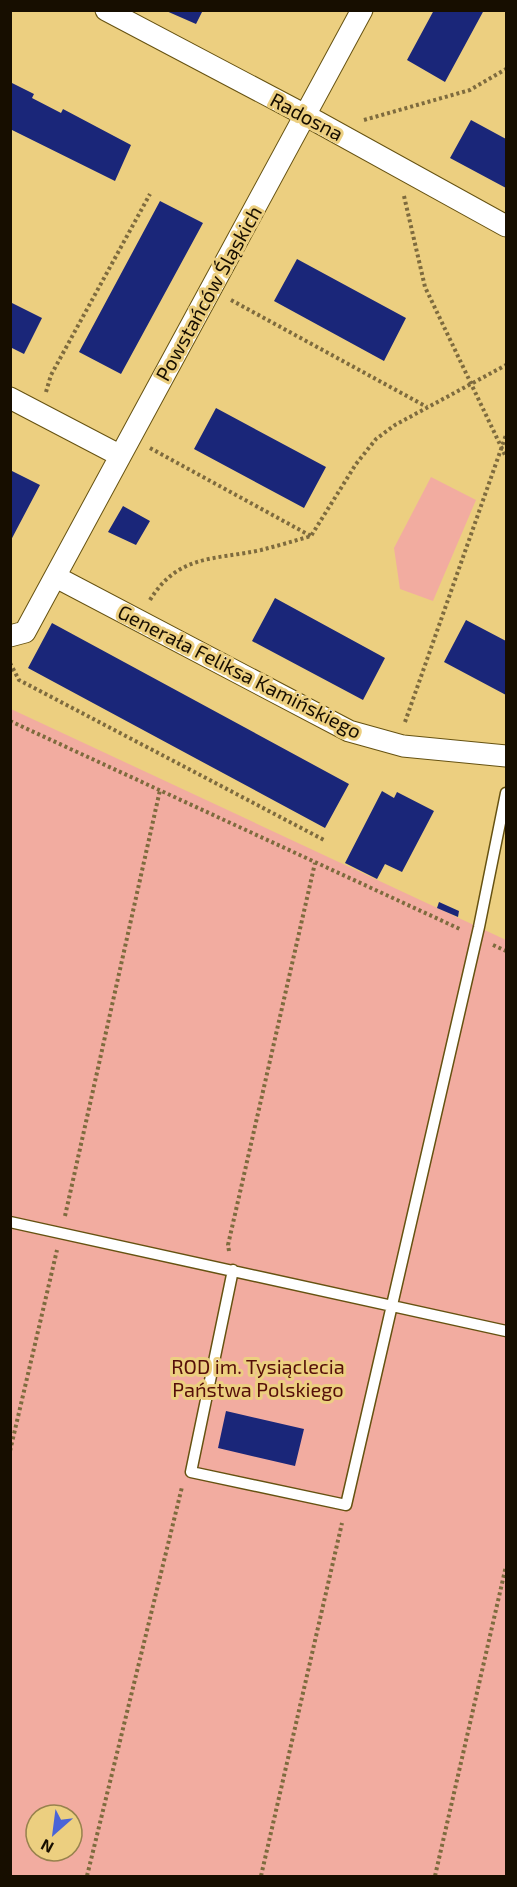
<svg xmlns="http://www.w3.org/2000/svg" width="517" height="1887" font-family="'Exo 2',sans-serif">
	<style>
		.green { fill: #f2aca0; fill-rule: evenodd }
		.building { fill: #1a2679 }
		.lines { fill: none; stroke-linecap: round; stroke-linejoin: round }
		.lane-casing { stroke: #665211; stroke-width: 13 }
		.street-casing { stroke: #665211; stroke-width: 23 }
		.path { stroke: #7e6b3e; stroke-width: 4; stroke-dasharray: 3 3; stroke-linecap: butt }
		.lane { stroke: #fff; stroke-width: 10 }
		.street { stroke: #fff; stroke-width: 21 }
		.labels { text-anchor: middle; dominant-baseline: central; stroke-width: 6; stroke-linejoin: round; paint-order: stroke }
		.street-label { font-size: 20px; fill: #170e00; stroke: #eccf80 }
		.park-label { font-size: 20px; fill: #550f09; stroke: #eccf80 }
	</style>
	<rect width="100%" height="100%" fill="#eccf80"/>
	<!-- green -->
	<path class="green" d="M431,477L476,500L433,601L400,589L394,548Z
		M11,709L506,940V1876H11ZM36,1815H72V1851H36Z"/>
	<!-- building -->
	<path class="building" d="M164,10H203L196,24Z
		M434,10H484L445,82L407,60Z
		M10,82L34,94L32,98L61,113L63,109L131,145L115,181L10,129Z
		M471,120L506,139V188L450,158Z
		M160,201L203,223L121,374L79,352Z
		M297,259L406,318L384,361L274,301Z
		M10,302L42,318L24,354L10,347Z
		M216,408L326,467L304,508L194,449Z
		M10,470L40,485L10,542Z
		M123,506L150,521L136,545L108,532Z
		M275,598L385,658L363,700L252,641Z
		M466,620L506,641V695L444,662Z
		M52,623L349,784L325,828L28,668Z
		M382,791L394,798L397,792L434,811L402,872L385,864L377,879L345,863Z
		M439,902L459,911L458,917L437,908Z
		M226,1411L304,1429L295,1466L218,1448Z"/>
	<g class="lines">
		<defs>
			<path id="lane" d="M10,1222L506,1331
				M233,1270L191,1472L346,1505L479,927L506,793"/>
			<path id="street" d="M106,10L305,115L506,226
				M10,398L119,455
				M56,577L349,731L403,746L506,756
				M10,636L25,632L362,10"/>
		</defs>
		<!-- lane casing -->
		<use href="#lane" class="lane-casing"/>
		<!-- street casing -->
		<use href="#street" class="street-casing"/>
		<!-- path -->
		<path class="path" d="M364,120L470,90L506,69
			M404,196L425,287L506,457
			M231,300L427,407
			M46,392L51,375L150,194
			M150,448L311,536
			M150,600C178,554 215,560 261,550C277,546 294,541 311,536L356,464L376,439L395,425L506,365
			M10,663L19,680L326,841
			M10,721L462,930
			M405,722L506,435
			M493,945L506,951
			M65,1216L160,790
			M229,1251L228,1245L315,863
			M10,1451L57,1250
			M87,1876L182,1487
			M261,1876L342,1523
			M435,1876L506,1566"/>
		<!-- lane -->
		<use href="#lane" class="lane"/>
		<!-- street -->
		<use href="#street" class="street"/>
	</g>
	<g class="labels">
		<!-- street labels -->
		<g class="street-label">
			<text transform="translate(307 116) rotate(28)">Radosna</text>
			<text transform="translate(208 293) rotate(-61)">Powstańców Śląskich</text>
			<text transform="translate(240 671) rotate(27)">Generała Feliksa Kamińskiego</text>
		</g>
		<!-- park labels -->
		<g class="park-label">
			<text x="258" y="1366">ROD im. Tysiąclecia<tspan x="258" dy="23">Państwa Polskiego</tspan></text>
		</g>
	</g>
	<!-- border -->
	<rect width="517" height="1887" fill="none" stroke="#170e00" stroke-width="24"/>
	<!-- north arrow -->
	<g transform="translate(54 1833) rotate(208)"><circle r="28" fill="#eccf80" stroke="#97824d" stroke-width="1.5"/>
	<path d="M0-4.5L10 22L0 15L-10 22Z" fill="#4964d8"/>
	<text y="-9" font-size="16" font-weight="bold" text-anchor="middle" fill="#170e00">N</text>
	</g>
</svg>
